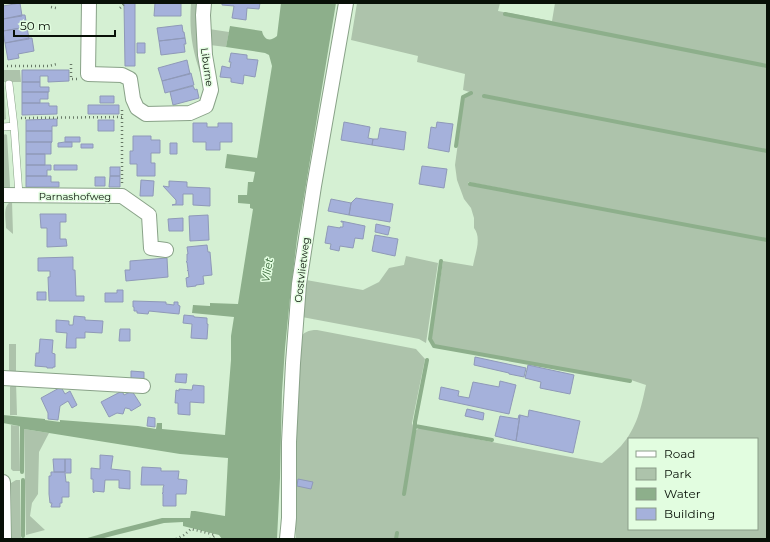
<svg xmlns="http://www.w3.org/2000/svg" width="770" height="542" font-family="Montserrat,sans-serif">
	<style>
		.green { fill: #adc3ab; fill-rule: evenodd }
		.water { fill: #8daf8b }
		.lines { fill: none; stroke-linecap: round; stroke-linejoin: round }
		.stream { stroke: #8daf8b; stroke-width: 4 }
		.building { fill: #a5b1db; stroke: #8f99b8 }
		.lane-casing { stroke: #89a288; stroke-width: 8 }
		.street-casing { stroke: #89a288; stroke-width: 16 }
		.path { stroke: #677866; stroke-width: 2.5; stroke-dasharray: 1 3; stroke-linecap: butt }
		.lane { stroke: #fff; stroke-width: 7 }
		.street { stroke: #fff; stroke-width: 14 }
		.labels { text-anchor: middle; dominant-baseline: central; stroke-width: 3; stroke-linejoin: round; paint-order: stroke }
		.street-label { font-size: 10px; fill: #081007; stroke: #e2fde0 }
		.water-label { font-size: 11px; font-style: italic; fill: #316131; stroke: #e2fde0 }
	</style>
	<rect width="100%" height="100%" fill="#d5f0d3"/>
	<!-- green -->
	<path class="green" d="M191,3H199L201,75C192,49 189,31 191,3Z
		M357,3H500L498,11L552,21L555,3H767V239L468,182L470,185L767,241V539H296V479H294L299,339C304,332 308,330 317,330L416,349L425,359L412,423L415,431L419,428L602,463C608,458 615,452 621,446C637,428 641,408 646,385L631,380L434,345L431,338L443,261L473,266C475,254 482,238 474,228V218L471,208L464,199L457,180L455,165L464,98L473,93L463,90L465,74L417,62L418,56L351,40ZM629,439H757V529H629Z
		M209,29L229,32L226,47L210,45Z
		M3,70H20L21,82H4L6,119L4,120H3Z
		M5,134L7,135L10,186L9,191L4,189L3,170V136Z
		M12,201L13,234L6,228C6,219 2,205 12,201Z
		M406,256L438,263L426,343L419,339L302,317L306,280L363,290L379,282L389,268L404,265Z
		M9,344H16V374H12L9,370Z
		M16,382L17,415H10V387L11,385Z
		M11,425L19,426L20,471H13L11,469Z
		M24,429L49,433L39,452L38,494L32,503L30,516L45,530L26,535Z
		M16,480H20L21,539H12L11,483Z"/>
	<!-- water -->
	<path class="water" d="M281,3H336L297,239L290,298L285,348L282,392L280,478L277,539H222L219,535L183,526V522L164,523L100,539H84L115,530L162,518H190L191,511H195L225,516L228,458L180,454L24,429L19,426L3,423V415L45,419V420L60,422V420L138,426L156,429L157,423H162V429L225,435L231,360V336L234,317L192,313L193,305L210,306V303L238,304L253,209L250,208V204L238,203V195H247L248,182H253L255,172L225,168L227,154L257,158L272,66L269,55L265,53L226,47L230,26L262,31C264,40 270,42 277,36Z"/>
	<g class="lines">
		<!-- stream -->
		<path class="stream" d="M505,14L767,66
			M484,96L767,151
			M456,146L463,97L471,93
			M470,184L767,240
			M441,261L430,339L434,346L630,381
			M22,422V472
			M415,426L492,440
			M23,480V536
			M404,494L415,426V422L427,360
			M396,539L397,533"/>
	</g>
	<!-- building -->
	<path class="building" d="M20,3L22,16L3,19V6Z
		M124,3H135V66H125Z
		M155,3H181V16H154Z
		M222,3H260L259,9L247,8L246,20L232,18L234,6L222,5Z
		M22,15H25L27,27L3,31V19Z
		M182,25L183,32H184L185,38L159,41L157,28Z
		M27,27L29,39L5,43L3,31Z
		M29,38H32L34,51L18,54L19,58L8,60L5,43Z
		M185,38L186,44H184L185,52L161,55L159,41Z
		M137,43H145V53H137Z
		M231,53L247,55V59L258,60L255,77L244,75L243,84L231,82V78L220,77L222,66L230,68L231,62H229Z
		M187,60L190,74L162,81L158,68Z
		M22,70H69V81L48,82V76H40V82H22Z
		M191,73L194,85L165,93L162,81Z
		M22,82H40V87H49V92H22Z
		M193,86L195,90L197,89L199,98L173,105L170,92Z
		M22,92H48V99H40V103H22Z
		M100,96H114V103H100Z
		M22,103H49V106H57V114L22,115Z
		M88,105H119V114H88Z
		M57,119V126H52V131H26V120Z
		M98,120H114V131H98Z
		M344,122L370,127L368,138L373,139L372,145L341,140Z
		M437,122L453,124L449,152L428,148L431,127L436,128Z
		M193,123H207V127H218V123H232V142H220V150H206V142H193Z
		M380,128L406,132L404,150L372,145L373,139H378Z
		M26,131H52V142H26Z
		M133,136H151V140H160V153H151V163H155V176H137V164H130V151H133Z
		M65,137H80V142H65Z
		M26,142H52L51,143V154H26Z
		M65,142H72V147H58V143Z
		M170,143H177V154H170Z
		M81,144H93V148H81Z
		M26,154H45V165H26Z
		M26,165H51V170H47V176H26Z
		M54,165H77V170H54Z
		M422,166L447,169L444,188L419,184Z
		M110,167H120V176H110Z
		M26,176H51V182H59V187H26Z
		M110,176H120V187H109Z
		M95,177H105V186H95Z
		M141,180L154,181L153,196H140Z
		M169,181L187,182V187L210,188V206L193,205V194H183V205H172L176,204V200L163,186L169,187Z
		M356,198L393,204L390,222L349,215L351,203Z
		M331,199L351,203L349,215L328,211Z
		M40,214H66V222H60V239H66L67,246L47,247V228H41Z
		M208,215L209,240L190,241L189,216Z
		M183,218V231H169L168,219Z
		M341,221L365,226L363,239L355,238L353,248L340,246L339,251L330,249L331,244L325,243L328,226L340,228V227H343V222H341Z
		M376,224L390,227L388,235L375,232Z
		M375,235L398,239L395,256L372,251Z
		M207,245L208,252H210L212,275L203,276L204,284L196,285V286L187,287L186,278L189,277L188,270L187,271L188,270L187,262H186L187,261V254H188L187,247Z
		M73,257V270H75L76,296H84V301H49L48,277H50V271H38V258Z
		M167,258L168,277L126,281L125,270H130V261Z
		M117,290H123V302H105V293H117Z
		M37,292H46V300H37Z
		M133,301L166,302V304L174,305V302H178V305L180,306L179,314L149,311L148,314L137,313V311H134V307H133Z
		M184,315L194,316V317L207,318V324H208L207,339L191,338L192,324L183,323Z
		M74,316L85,317V320L103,321L102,333L85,332V338H76V348H66L67,333L56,332V320L69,321V325H73Z
		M120,329H130V341H119Z
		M40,339L53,340L52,353L55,354V367H53V368H47V367L35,366L36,353H39Z
		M475,357L526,368L524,377L509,374V373L474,365Z
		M528,365L574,375L570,394L540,388L541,382L525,378Z
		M131,371L144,372V382L131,381Z
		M176,374H187L186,383L175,382Z
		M500,381L516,385L509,414L439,399L441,387L459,391L458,396L469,398L473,382L499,387Z
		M193,385L204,386V403L190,402V415L178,414V403H175L176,390L179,391V389L192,390Z
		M61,387L65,394L70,391L77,405L72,408L68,401L60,406L58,420L48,419V413L41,398Z
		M122,391L124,395L132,391L141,405L131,411L130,409L126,408H125L123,414L117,413L109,417L101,402Z
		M467,409L484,413L483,420L465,416Z
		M529,410L580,421L573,453L516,441L520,415L528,417Z
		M519,415H520L516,441L495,436L500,416L518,419Z
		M148,417L155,418V427L147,426Z
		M100,455L113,456L111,469L130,471V489L119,488V480H105L104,492L94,491V493L93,492V479H91V468L100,469Z
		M53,459H65V472H54Z
		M65,459H71V473H65L66,482H69V497H62V503H60V507H51L52,503H50L49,494V476H51V472H65Z
		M142,467L161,468V471H179L178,479L187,480L186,494H176V506H163V494L162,493H163V488L164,485H141Z
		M298,479L313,482L311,489L297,486Z"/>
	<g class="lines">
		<defs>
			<path id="lane" d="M9,84L14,126L19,195
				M3,127L14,126"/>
			<path id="street" d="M89,3L88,74L122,75L130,79L133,99L137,108L146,114L190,113L206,106L211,90L205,55L203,15L204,3
				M3,195L122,196L149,215L151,248L166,250
				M3,378L143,386
				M3,482L4,539
				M287,539L289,518V442L291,402L293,363L299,284L314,186L346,3"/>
		</defs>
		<!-- lane casing -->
		<use href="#lane" class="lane-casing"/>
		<!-- street casing -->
		<use href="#street" class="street-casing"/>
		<!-- path -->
		<path class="path" d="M51,3V7L56,8
			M120,8L125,3
			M71,64V79H77
			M3,66H49L57,64
			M21,118L122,117
			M122,183V110
			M176,539L184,535L191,529L216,535
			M210,539L216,535"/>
		<!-- lane -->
		<use href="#lane" class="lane"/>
		<!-- street -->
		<use href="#street" class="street"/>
	</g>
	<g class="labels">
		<!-- street labels -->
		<g class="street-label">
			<text transform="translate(207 67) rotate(82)">Liburne</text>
			<text x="75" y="196">Parnashofweg</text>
			<text transform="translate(302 270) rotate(-83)">Oostvlietweg</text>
		</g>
		<!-- water labels -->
		<g class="water-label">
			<text transform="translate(267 270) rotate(-81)">Vliet</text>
		</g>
	</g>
	<!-- border -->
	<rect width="770" height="542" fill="none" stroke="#081007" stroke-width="8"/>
	<!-- legend -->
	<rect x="628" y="438" width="130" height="92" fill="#e2fde0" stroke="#8b9e89"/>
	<rect x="636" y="451" width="20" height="6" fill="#ffffff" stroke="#8b9e89"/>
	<text x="664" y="458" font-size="12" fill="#081007">Road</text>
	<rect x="636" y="468" width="20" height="12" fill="#adc3ab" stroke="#8b9e89"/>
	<text x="664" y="478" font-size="12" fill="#081007">Park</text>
	<rect x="636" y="488" width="20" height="12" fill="#8daf8b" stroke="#8b9e89"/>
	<text x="664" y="498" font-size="12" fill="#081007">Water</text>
	<rect x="636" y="508" width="20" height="12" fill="#a5b1db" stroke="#8b9e89"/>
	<text x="664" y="518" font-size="12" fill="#081007">Building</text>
	<!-- scale -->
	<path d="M14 30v6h101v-6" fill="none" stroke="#081007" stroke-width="2"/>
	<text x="20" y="30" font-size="12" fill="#081007" stroke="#e2fde0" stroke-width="3" paint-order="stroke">50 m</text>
</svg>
